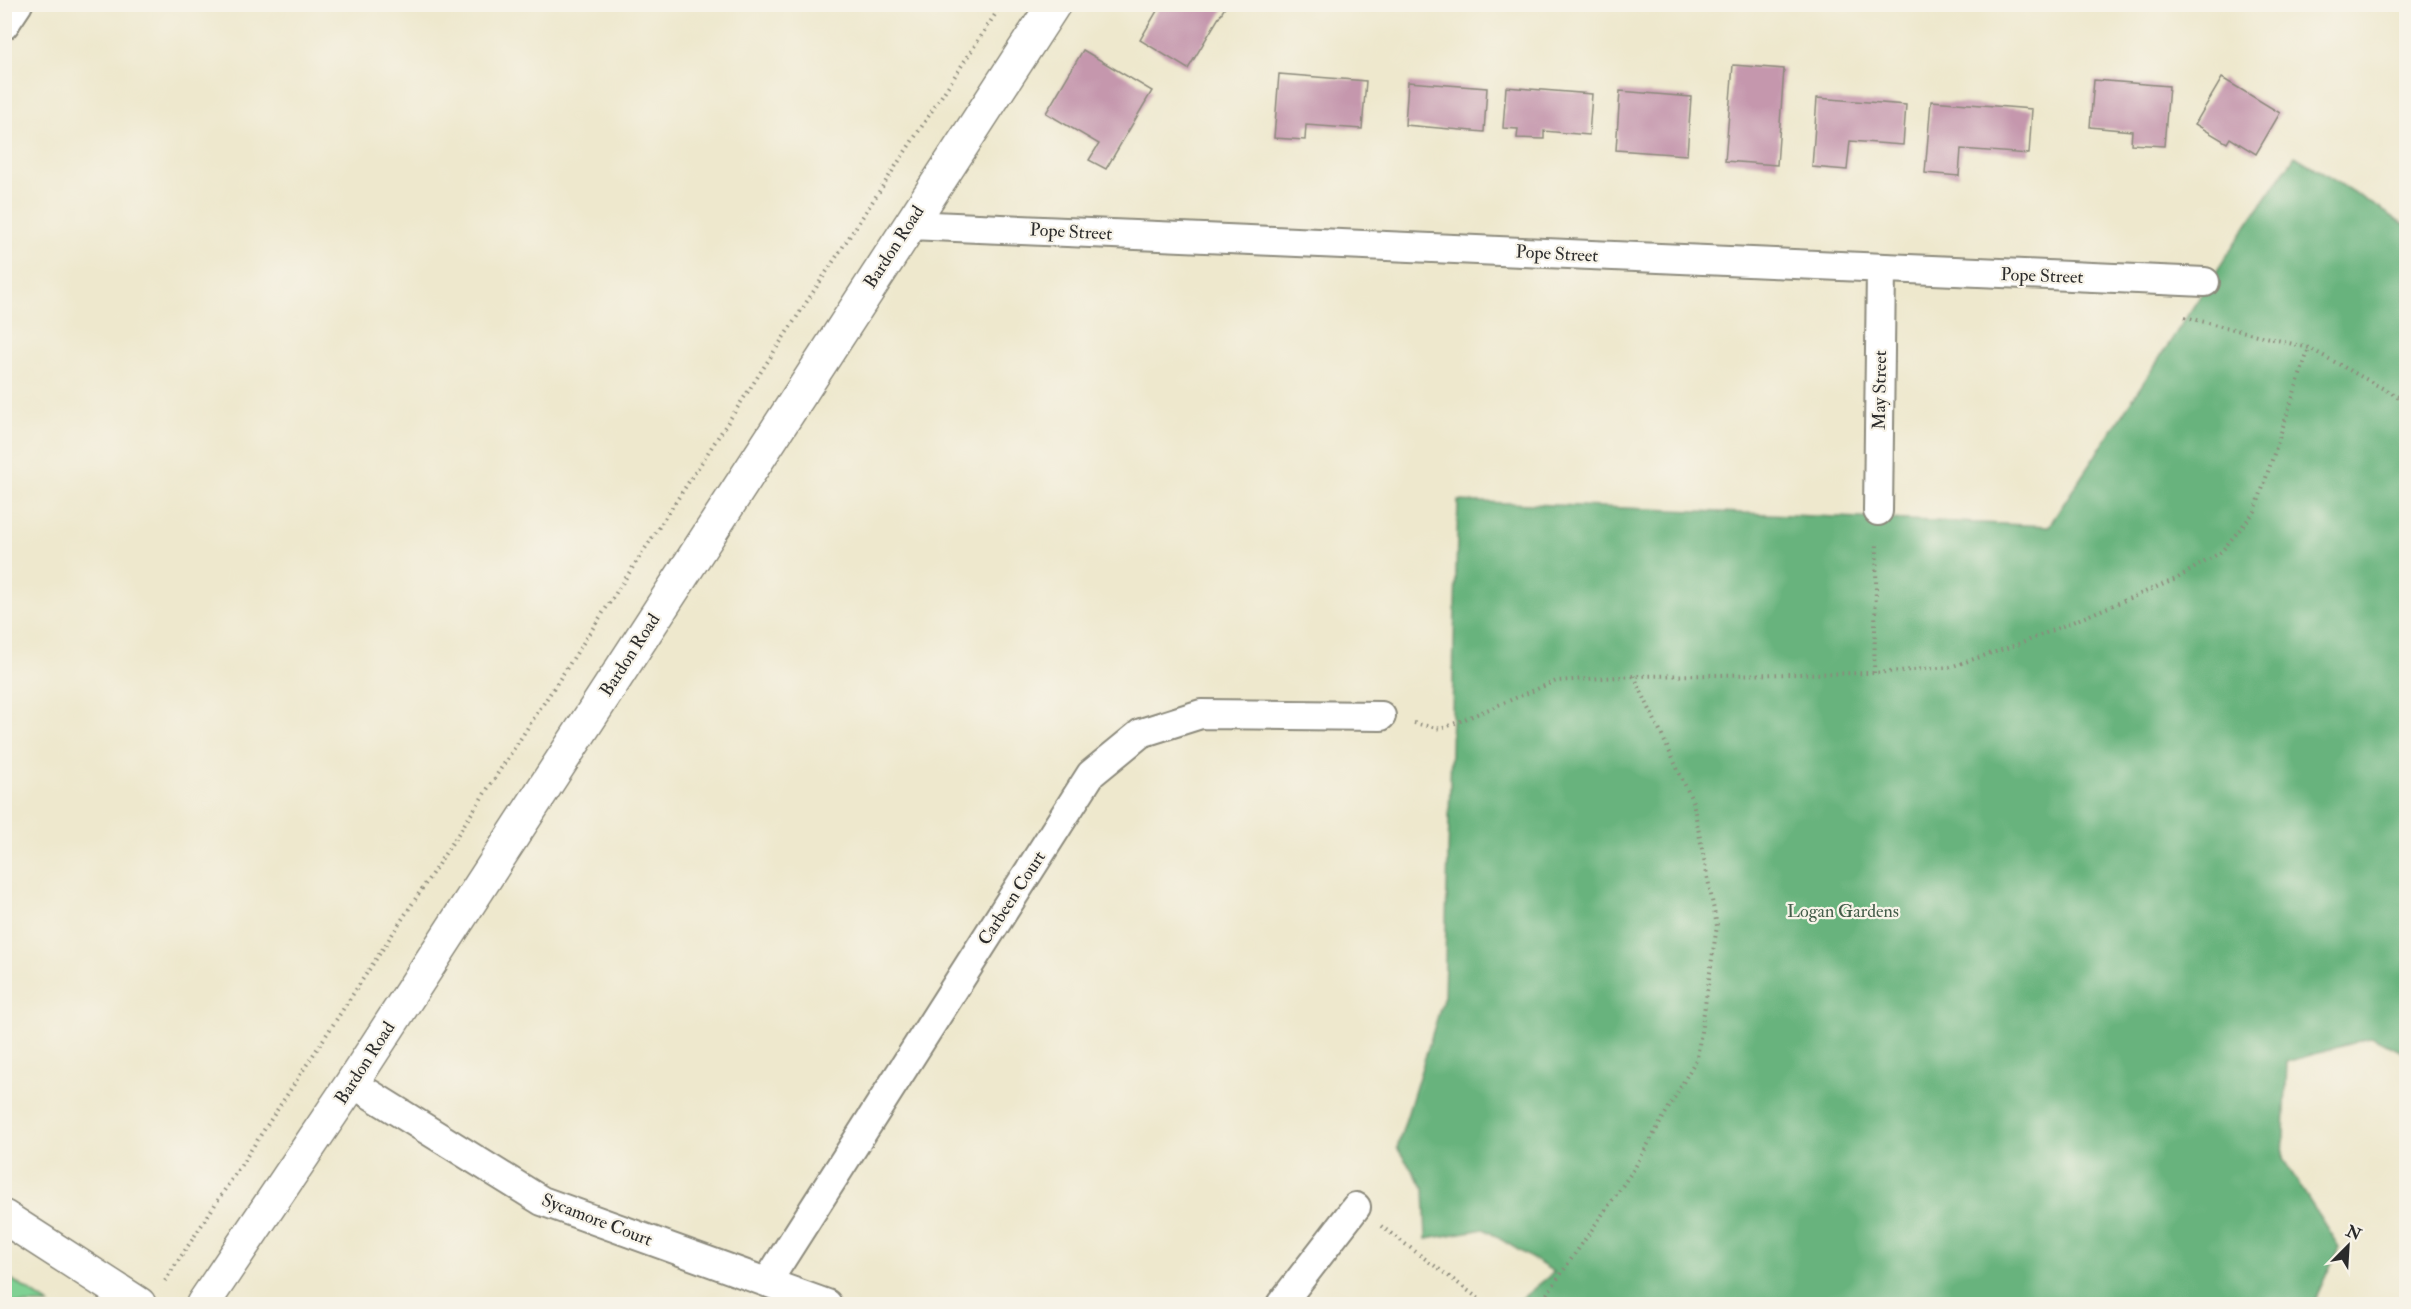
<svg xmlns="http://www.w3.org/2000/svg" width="2411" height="1309" font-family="'IM FELL Double Pica',serif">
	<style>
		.green { fill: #7fd193; stroke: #557e5f; stroke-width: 1.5 }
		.forest { fill: #67b37d; stroke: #496f54; stroke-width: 1.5 }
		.building { fill: #c597ad }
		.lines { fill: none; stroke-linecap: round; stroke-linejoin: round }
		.minor-casing { stroke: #8c8a7c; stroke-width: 32 }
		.tertiary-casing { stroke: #8c8a7c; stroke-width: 36 }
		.path { stroke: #8c8a7c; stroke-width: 4; stroke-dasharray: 1.5 4.5; stroke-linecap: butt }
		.minor { stroke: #fff; stroke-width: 28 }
		.tertiary { stroke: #fff; stroke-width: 33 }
		.labels { text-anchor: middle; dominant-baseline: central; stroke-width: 4.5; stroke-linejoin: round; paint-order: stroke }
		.street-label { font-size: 18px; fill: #2b2b2b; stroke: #f7f3e8 }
		.park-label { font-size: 18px; fill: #445d4a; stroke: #f7f3e8 }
	</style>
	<rect width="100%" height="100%" fill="#f7f3e8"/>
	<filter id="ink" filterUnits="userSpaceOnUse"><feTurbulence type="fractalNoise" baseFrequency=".0167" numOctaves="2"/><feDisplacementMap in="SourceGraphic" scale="12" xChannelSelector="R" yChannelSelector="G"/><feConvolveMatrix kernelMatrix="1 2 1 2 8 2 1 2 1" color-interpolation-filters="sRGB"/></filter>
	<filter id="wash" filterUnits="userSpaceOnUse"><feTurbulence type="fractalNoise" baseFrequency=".008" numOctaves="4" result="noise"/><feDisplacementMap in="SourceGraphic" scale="24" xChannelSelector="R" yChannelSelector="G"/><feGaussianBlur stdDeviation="1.35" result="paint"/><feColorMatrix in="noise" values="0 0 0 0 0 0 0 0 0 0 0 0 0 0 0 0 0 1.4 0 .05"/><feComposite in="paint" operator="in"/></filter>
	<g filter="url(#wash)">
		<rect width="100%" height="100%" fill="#eee8cd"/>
		<!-- green -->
		<path class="green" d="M5,1275L49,1304H5Z"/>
		<!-- forest -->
		<path class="forest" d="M2295,156L2406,225V1054L2373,1037L2287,1062L2283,1159L2339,1247L2313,1304H1515L1554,1272L1484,1229L1426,1239L1424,1188L1397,1148L1444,996L1458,501L2049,526L2249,222Z"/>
		<g id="blocks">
			<!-- building -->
			<path class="building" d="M1161,4H1227L1188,69L1140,40Z
				M1083,50L1152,91L1106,169L1089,160L1099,144L1046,113Z
				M1733,65L1784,69L1777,165L1725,161Z
				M1279,74L1366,81L1362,129L1306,125L1305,140L1274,138Z
				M2222,78L2280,113L2256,154L2230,138L2227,143L2195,124Z
				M2094,80L2169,86L2164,146L2131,144L2132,131L2090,127Z
				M1408,82L1487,88L1484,132L1405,125Z
				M1506,87L1592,94L1589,135L1544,131V139L1517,138L1518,129L1503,128Z
				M1620,91L1691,97L1687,155L1616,150Z
				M1817,98L1906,105L1903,145L1850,141L1847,170L1812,167Z
				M1931,101L2032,109L2029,154L1961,149L1959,176L1925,173Z"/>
		</g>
	</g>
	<g filter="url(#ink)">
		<use href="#blocks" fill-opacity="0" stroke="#8c8a7c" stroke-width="1.5"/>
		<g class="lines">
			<defs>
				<path id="minor" d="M4,25L18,4
					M909,225L2205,282
					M1878,511L1881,269
					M352,1083L542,1201L827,1304
					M767,1282L1091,774L1141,733L1201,714L1381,716
					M1281,1304L1356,1207"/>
				<path id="tertiary" d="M4,1217L139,1304
					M203,1304L352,1083L1054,4"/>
			</defs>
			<!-- minor casing -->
			<use href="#minor" class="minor-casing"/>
			<!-- tertiary casing -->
			<use href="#tertiary" class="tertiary-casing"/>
			<!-- path -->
			<path class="path" d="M2185,317L2309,348L2406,401
				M1874,673L1877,542
				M1414,723L1441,729L1556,681L1634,676L1874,673L1950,667L2022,643L2176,579L2221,552L2255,511L2309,348
				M1381,1226L1486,1304
				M165,1281L1002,4
				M1540,1304L1634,1169L1697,1058L1717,926L1693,802L1634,676"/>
			<!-- minor -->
			<use href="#minor" class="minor"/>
			<!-- tertiary -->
			<use href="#tertiary" class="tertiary"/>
		</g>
	</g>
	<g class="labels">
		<!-- street labels -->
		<g class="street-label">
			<text transform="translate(1071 232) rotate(3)">Pope Street</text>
			<text transform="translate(894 247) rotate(-57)">Bardon Road</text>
			<text transform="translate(1557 254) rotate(3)">Pope Street</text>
			<text transform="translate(2042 276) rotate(2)">Pope Street</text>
			<text transform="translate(1880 390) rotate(-89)">May Street</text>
			<text transform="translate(630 655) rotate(-57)">Bardon Road</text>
			<text transform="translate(1012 898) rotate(-57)">Carbeen Court</text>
			<text transform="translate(365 1063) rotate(-57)">Bardon Road</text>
			<text transform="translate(597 1220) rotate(21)">Sycamore Court</text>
		</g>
		<!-- park labels -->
		<g class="park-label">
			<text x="1843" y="911">Logan Gardens</text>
		</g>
	</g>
	<!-- margin -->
	<rect width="2411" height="1309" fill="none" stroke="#f7f3e8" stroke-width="24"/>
	<!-- north arrow -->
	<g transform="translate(2348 1246) rotate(24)" stroke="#f7f3e8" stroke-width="4.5" paint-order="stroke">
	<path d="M0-4.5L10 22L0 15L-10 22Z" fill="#2b2b2b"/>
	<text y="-9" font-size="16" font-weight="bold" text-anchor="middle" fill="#2b2b2b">N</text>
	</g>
</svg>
